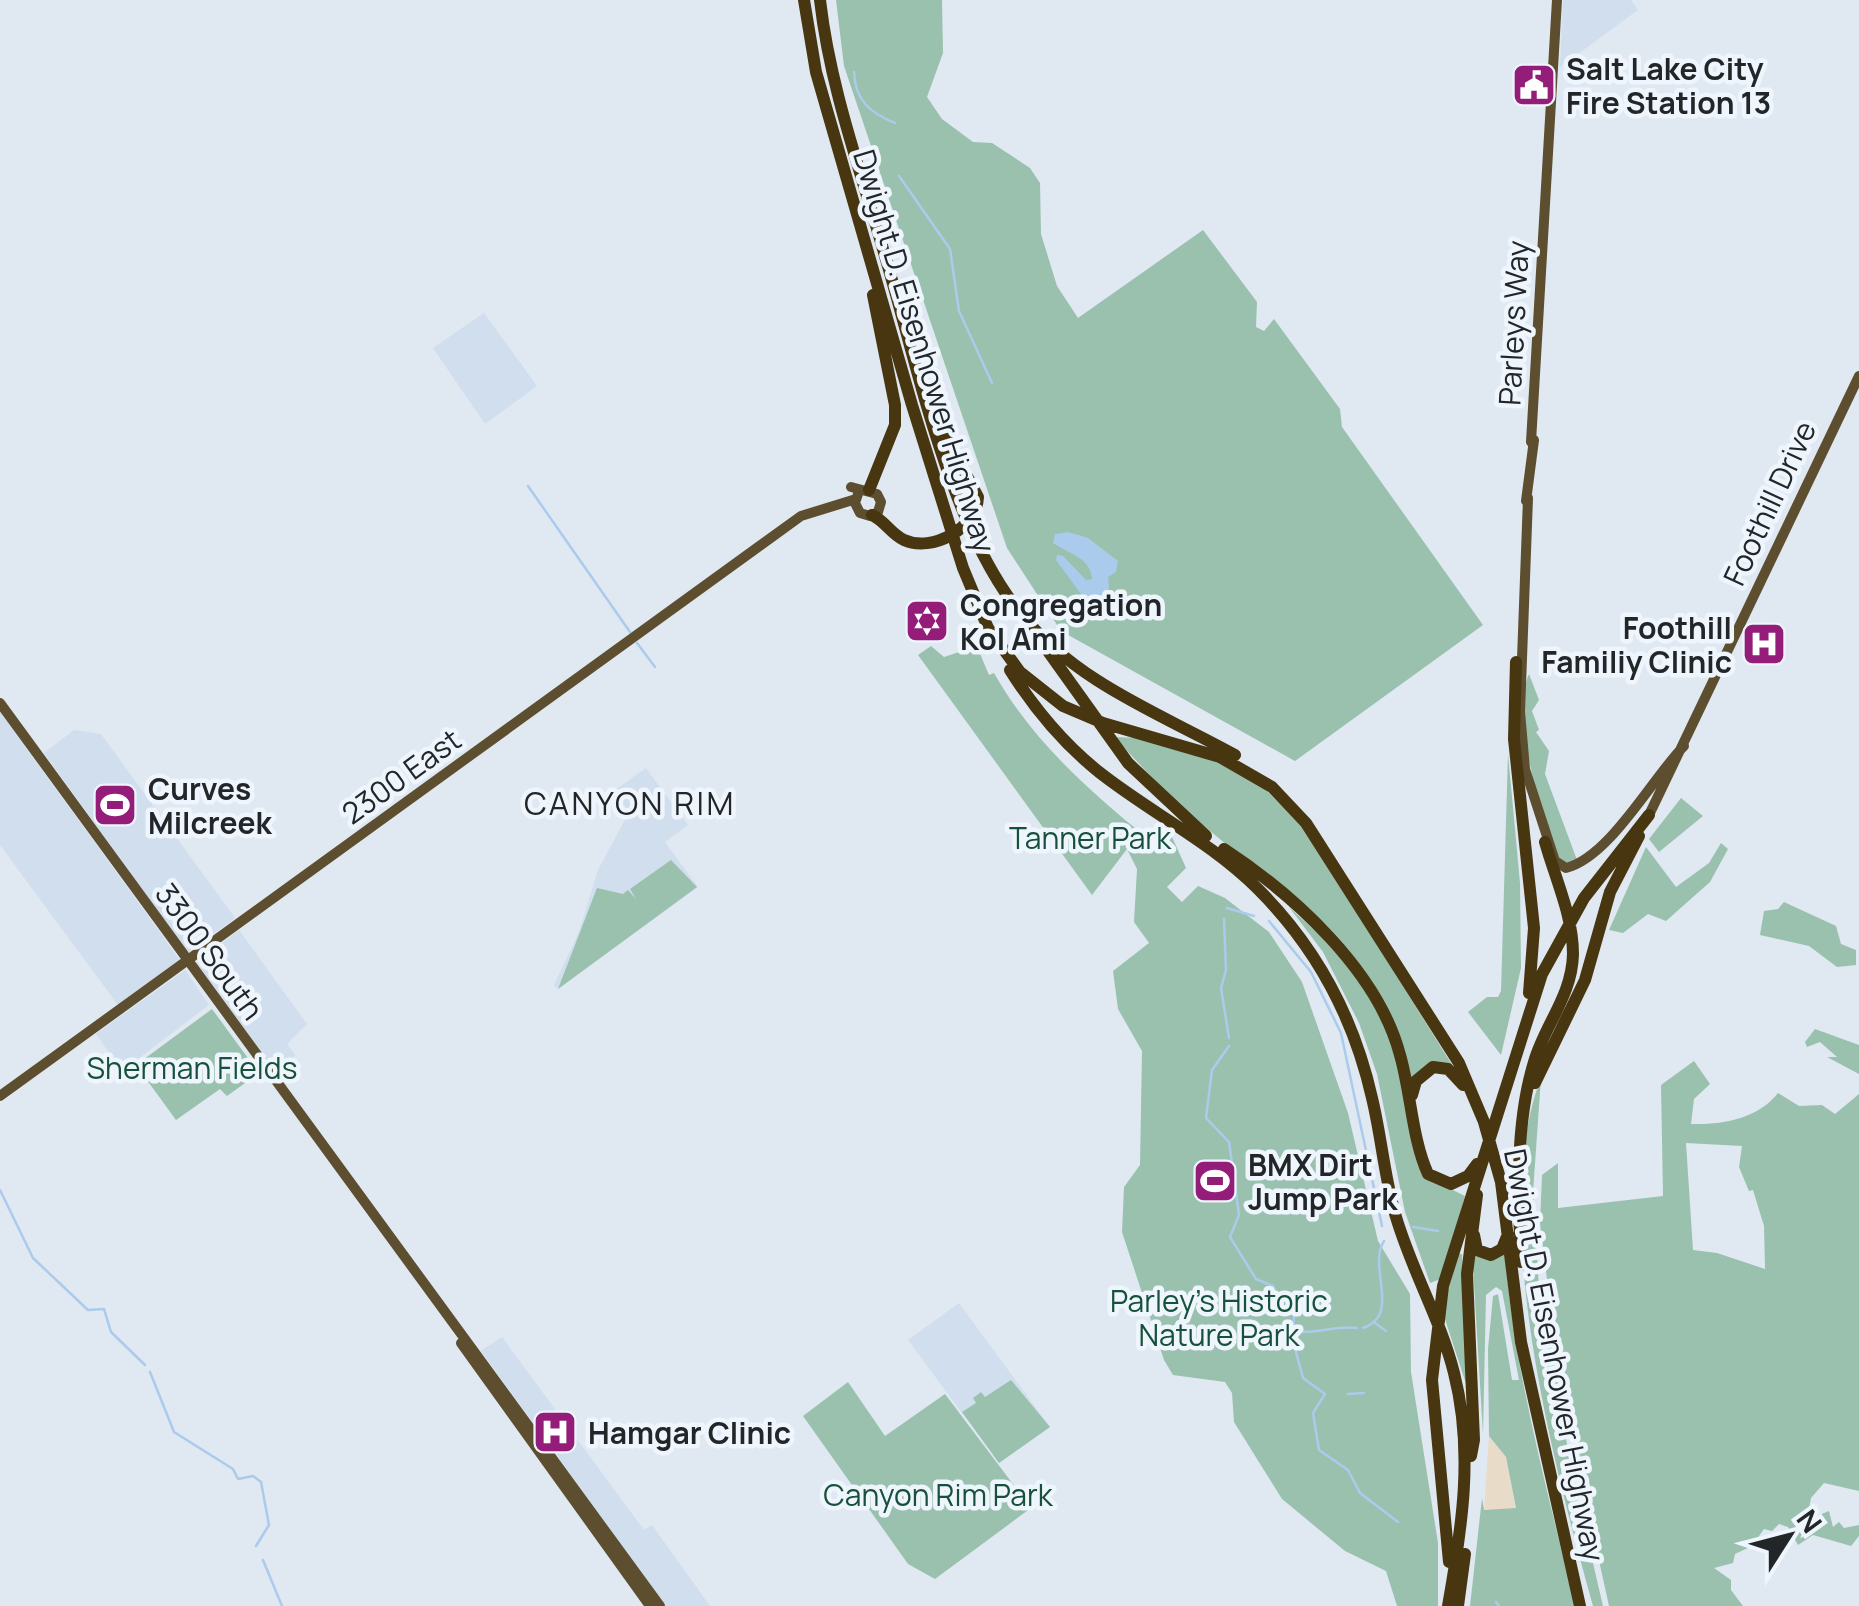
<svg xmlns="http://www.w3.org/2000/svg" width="1859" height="1606" font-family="Manrope,sans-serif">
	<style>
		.built { fill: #d0deee }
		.industrial { fill: #e8dcc8 }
		.green { fill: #9ac1ae; fill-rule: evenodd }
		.water { fill: #abcbec }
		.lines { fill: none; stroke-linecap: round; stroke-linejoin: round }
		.stream { stroke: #abcbec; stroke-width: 2.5 }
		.major { stroke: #5e4e30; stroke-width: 10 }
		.highway { stroke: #483611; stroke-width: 12 }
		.labels { text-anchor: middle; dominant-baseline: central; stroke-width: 9; stroke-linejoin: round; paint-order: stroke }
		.poi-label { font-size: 30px; font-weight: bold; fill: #222629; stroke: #eef5fd; text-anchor: start }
		.street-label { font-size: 30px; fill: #222629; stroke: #eef5fd }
		.park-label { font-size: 30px; fill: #17513c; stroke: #eef5fd }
		.neighbourhood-label { font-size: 32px; letter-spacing: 2.5px; fill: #222629; stroke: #eef5fd }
	</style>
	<rect width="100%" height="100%" fill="#e0e8f2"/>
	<!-- built -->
	<path class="built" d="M1563,0H1631L1638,10L1560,67Z
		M484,313L537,386L485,424L433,348Z
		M0,712L180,960L118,1005L0,845Z
		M74,730L101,734L235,918L188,953L44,753Z
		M646,768L688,825L665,842L698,887L558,989L554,985L579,932L598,870L629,812L614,791Z
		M239,930L307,1024L287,1044L295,1055L277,1076L196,964Z
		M185,970L209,1005L122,1071L96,1034Z
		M959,1303L1050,1427L999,1463L908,1340Z
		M502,1337L644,1530L652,1525L710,1606H666L481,1351Z"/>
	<!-- industrial -->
	<path class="industrial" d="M1489,1436L1506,1457L1516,1509L1484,1510Z"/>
	<!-- green -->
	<path class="green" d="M836,0H942L943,53L927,97L942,119L973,142L992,143L1030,168L1040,183L1041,234L1057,286L1078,318L1203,230L1257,302L1256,327L1264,331L1274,319L1340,409L1342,427L1483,625L1295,761L1061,631L1007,548L844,66Z
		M973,637L989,675L994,673C1031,739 1088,790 1146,837L1143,841L1168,828L1186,868L1167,887L1182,902L1198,886L1225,898L1269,932L1302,982L1348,1113L1378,1241L1410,1294L1411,1372L1438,1543V1606H1397L1386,1571L1345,1551L1282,1499L1234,1422L1232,1393L1225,1382L1173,1375L1164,1360L1122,1232L1124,1187L1140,1165L1142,1051L1118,1009L1113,971L1149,943L1134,922L1137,869L1127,849L1092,895L918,655L931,646L944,657L959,652Z
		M1529,674L1539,700L1532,711L1539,730L1536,732L1549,751L1545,774L1577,860L1568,863L1557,859C1543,811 1509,721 1529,674Z
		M1114,737L1140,738L1221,761L1253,777L1304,828L1454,1068L1441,1065L1412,1083L1359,968L1244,859L1175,802Z
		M1508,754L1520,883L1521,968L1501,1055L1468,1012L1487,997H1498L1501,991Z
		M1681,798L1703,816L1659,852L1649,839Z
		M1721,843L1728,849L1710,882L1666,921L1648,914L1623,933L1609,930L1646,847L1676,887L1709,863Z
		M671,860L697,887L558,989L597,888L623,894L628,890L636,899L630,889Z
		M1784,902L1836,926L1841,944L1856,950V965L1837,967L1809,946L1760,935L1764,911L1778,909Z
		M1289,907L1345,958L1392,1037L1424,1176L1465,1196L1441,1279L1430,1283L1405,1212L1377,1074L1359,1023L1323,952Z
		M212,1009L259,1073L227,1096L220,1089L176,1120L136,1065Z
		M1815,1029L1859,1045V1074L1827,1057H1837L1820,1042L1807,1047L1805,1042Z
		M1694,1061L1710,1084L1694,1099L1691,1124C1721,1125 1758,1119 1778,1093L1799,1106L1822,1105L1835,1114L1859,1094V1491L1824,1483L1811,1498L1807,1520L1829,1511L1833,1527L1839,1522L1844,1528L1859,1525V1536L1851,1546L1813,1535L1798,1545L1788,1527L1779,1524L1772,1531L1764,1529L1752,1546L1735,1554L1733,1563L1714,1568L1731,1580V1590L1743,1606H1609L1560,1383L1540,1223L1542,1175L1558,1163V1208L1663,1196L1661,1085ZM1686,1143L1742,1146L1739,1167L1749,1191L1753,1190L1764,1226L1765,1269L1717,1253L1693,1250Z
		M1541,1078L1533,1192L1544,1367L1547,1371L1549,1325L1570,1465L1603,1606H1593C1554,1465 1487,1217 1541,1078Z
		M1472,1250L1505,1251C1514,1372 1547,1488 1575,1606H1470L1482,1498L1484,1510L1516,1508L1506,1457L1489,1436L1488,1349L1493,1296L1498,1294L1512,1380H1519L1502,1291L1496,1287L1486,1295L1483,1434Z
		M1459,1254H1462L1469,1393L1442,1310Z
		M1011,1380L1050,1427L999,1463L962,1412L976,1403L973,1398L981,1392L985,1397Z
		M848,1382L885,1436L945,1394L1031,1508L935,1579L908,1564L803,1416Z"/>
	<!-- water -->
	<path class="water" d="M1068,532L1088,538L1118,561L1116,572L1108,577L1109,590L1092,609L1056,560L1057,555L1063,556L1086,580L1092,579C1091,558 1068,553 1053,543L1055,534Z"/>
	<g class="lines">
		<!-- stream -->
		<path class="stream" d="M854,72C855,100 870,113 895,123
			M899,176L950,249L959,311L992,383
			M528,486L630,632
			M637,643L655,667
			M1227,908L1254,916
			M1224,919L1226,970L1221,988L1229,1038
			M1269,921L1311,972L1341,1033L1382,1226
			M1229,1046L1212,1070L1206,1118L1229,1142L1239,1215L1230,1237L1256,1279L1273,1286L1280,1303L1294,1315L1293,1341L1303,1378L1325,1394L1313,1413L1319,1450L1348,1470L1360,1493L1398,1522
			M0,1190L33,1258L88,1310L104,1309L111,1332L145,1365
			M1413,1227L1438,1231
			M1375,1323L1386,1331
			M1363,1328C1402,1315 1367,1266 1384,1241
			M1293,1331C1317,1335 1333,1325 1357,1328
			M150,1372L174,1432L233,1469L238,1479L253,1476L261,1482L269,1525L256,1546
			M1348,1394L1364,1393
			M263,1560L282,1606
			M1496,1602L1499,1606"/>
		<!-- major -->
		<path class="major" d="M1531,442L1557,0
			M851,487L877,494L881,502L878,512L870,516L860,513L855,503L858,494
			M1528,498L1520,712L1525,769L1555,861L1566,868C1610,857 1653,777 1684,746
			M1526,501L1534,440
			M0,703L660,1606
			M1649,815L1859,376
			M0,1096L801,516L856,499
			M461,1343L650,1606"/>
		<!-- highway -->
		<path class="highway" d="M804,0L816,72L912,405L963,568L988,628L1020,672L1063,706L1103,723L1220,757L1272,787L1306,823L1459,1063L1484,1122L1501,1182L1521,1342L1580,1606
			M820,0C830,88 861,172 885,256C918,366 949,527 1022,615C1077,683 1161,714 1235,755
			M869,490L895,425V405L873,295
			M872,515C885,521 891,534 904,540C932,553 977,528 978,497L944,433
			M1045,647L1128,763L1206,836
			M1516,662L1514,739L1534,928L1529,993
			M1010,670C1034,708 1064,744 1099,772C1151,813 1211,842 1258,889C1316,947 1354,1018 1372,1098C1381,1135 1384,1173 1394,1210C1409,1266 1440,1317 1454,1373C1474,1451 1462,1528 1448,1606
			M1224,849C1294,895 1378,971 1400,1055C1411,1093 1412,1139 1428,1174L1451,1184L1468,1176L1477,1164
			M1535,1083L1585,980L1610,892L1639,836
			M1412,1095L1416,1081L1433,1067L1448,1069L1463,1085
			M1474,1235L1477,1250L1491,1255L1502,1249L1508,1234
			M1521,1262C1518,1198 1515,1124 1534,1062C1545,1024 1572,996 1573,954C1573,916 1555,878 1545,842
			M1471,1456L1474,1440L1467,1274L1477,1195
			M1449,1562L1432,1380L1443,1286L1542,974L1584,898L1649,815
			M1458,1606L1465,1554"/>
	</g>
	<!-- icons -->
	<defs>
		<symbol id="civic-square" viewBox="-11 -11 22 22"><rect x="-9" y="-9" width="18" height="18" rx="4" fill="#951d7a" stroke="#eef5fd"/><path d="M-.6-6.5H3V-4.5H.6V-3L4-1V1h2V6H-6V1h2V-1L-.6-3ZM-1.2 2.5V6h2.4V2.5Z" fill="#fff"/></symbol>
		<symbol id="synagogue-square" viewBox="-11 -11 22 22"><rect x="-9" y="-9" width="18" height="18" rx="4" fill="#951d7a" stroke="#eef5fd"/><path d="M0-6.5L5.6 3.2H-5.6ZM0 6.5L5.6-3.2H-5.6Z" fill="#fff"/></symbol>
		<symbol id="hospital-square" viewBox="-11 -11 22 22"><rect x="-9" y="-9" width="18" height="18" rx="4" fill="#951d7a" stroke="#eef5fd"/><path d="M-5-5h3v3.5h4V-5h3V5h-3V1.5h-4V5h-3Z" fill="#fff"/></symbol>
		<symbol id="stadium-square" viewBox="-11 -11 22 22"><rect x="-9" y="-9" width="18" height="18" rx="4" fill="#951d7a" stroke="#eef5fd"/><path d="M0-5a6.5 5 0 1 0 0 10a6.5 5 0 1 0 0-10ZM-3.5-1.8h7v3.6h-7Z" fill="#fff"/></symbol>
	</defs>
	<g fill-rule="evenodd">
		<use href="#civic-square" x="1509" y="60" width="50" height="50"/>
		<use href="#synagogue-square" x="902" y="596" width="50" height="50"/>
		<use href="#hospital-square" x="1739" y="619" width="50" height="50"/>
		<use href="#stadium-square" x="90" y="780" width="50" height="50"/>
		<use href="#stadium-square" x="1190" y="1156" width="50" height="50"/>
		<use href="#hospital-square" x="530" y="1407" width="50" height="50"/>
	</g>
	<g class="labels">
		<!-- poi labels -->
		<g class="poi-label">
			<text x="1566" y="68">Salt Lake City<tspan x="1566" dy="34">Fire Station 13</tspan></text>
			<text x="960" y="604">Congregation<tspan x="960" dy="34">Kol Ami</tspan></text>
			<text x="1732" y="627" text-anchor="end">Foothill<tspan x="1732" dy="34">Familiy Clinic</tspan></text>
			<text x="148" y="788">Curves<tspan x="148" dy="34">Milcreek</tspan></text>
			<text x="1248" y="1164">BMX Dirt<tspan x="1248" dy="34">Jump Park</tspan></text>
			<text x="588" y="1432">Hamgar Clinic</text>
		</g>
		<!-- street labels -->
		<g class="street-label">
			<text transform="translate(1513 323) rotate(-87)">Parleys Way</text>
			<text transform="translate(925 351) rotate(73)">Dwight D. Eisenhower Highway</text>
			<text transform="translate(1769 503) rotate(-65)">Foothill Drive</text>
			<text transform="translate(401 776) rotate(-36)">2300 East</text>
			<text transform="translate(210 951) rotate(54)">3300 South</text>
			<text transform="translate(1555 1355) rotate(79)">Dwight D. Eisenhower Highway</text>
		</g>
		<!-- park labels -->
		<g class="park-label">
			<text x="1090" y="837">Tanner Park</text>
			<text x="192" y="1067">Sherman Fields</text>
			<text x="1219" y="1300">Parley's Historic<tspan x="1219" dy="34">Nature Park</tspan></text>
			<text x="938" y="1494">Canyon Rim Park</text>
		</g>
		<!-- neighbourhood labels -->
		<g class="neighbourhood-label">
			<text x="630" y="803">CANYON RIM</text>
		</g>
	</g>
	<!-- north arrow -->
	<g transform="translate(1789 1536) rotate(54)" stroke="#eef5fd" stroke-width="8" paint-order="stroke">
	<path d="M0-8L18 38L0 25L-18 38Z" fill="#222629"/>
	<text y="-15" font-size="28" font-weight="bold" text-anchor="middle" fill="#222629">N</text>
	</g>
</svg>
